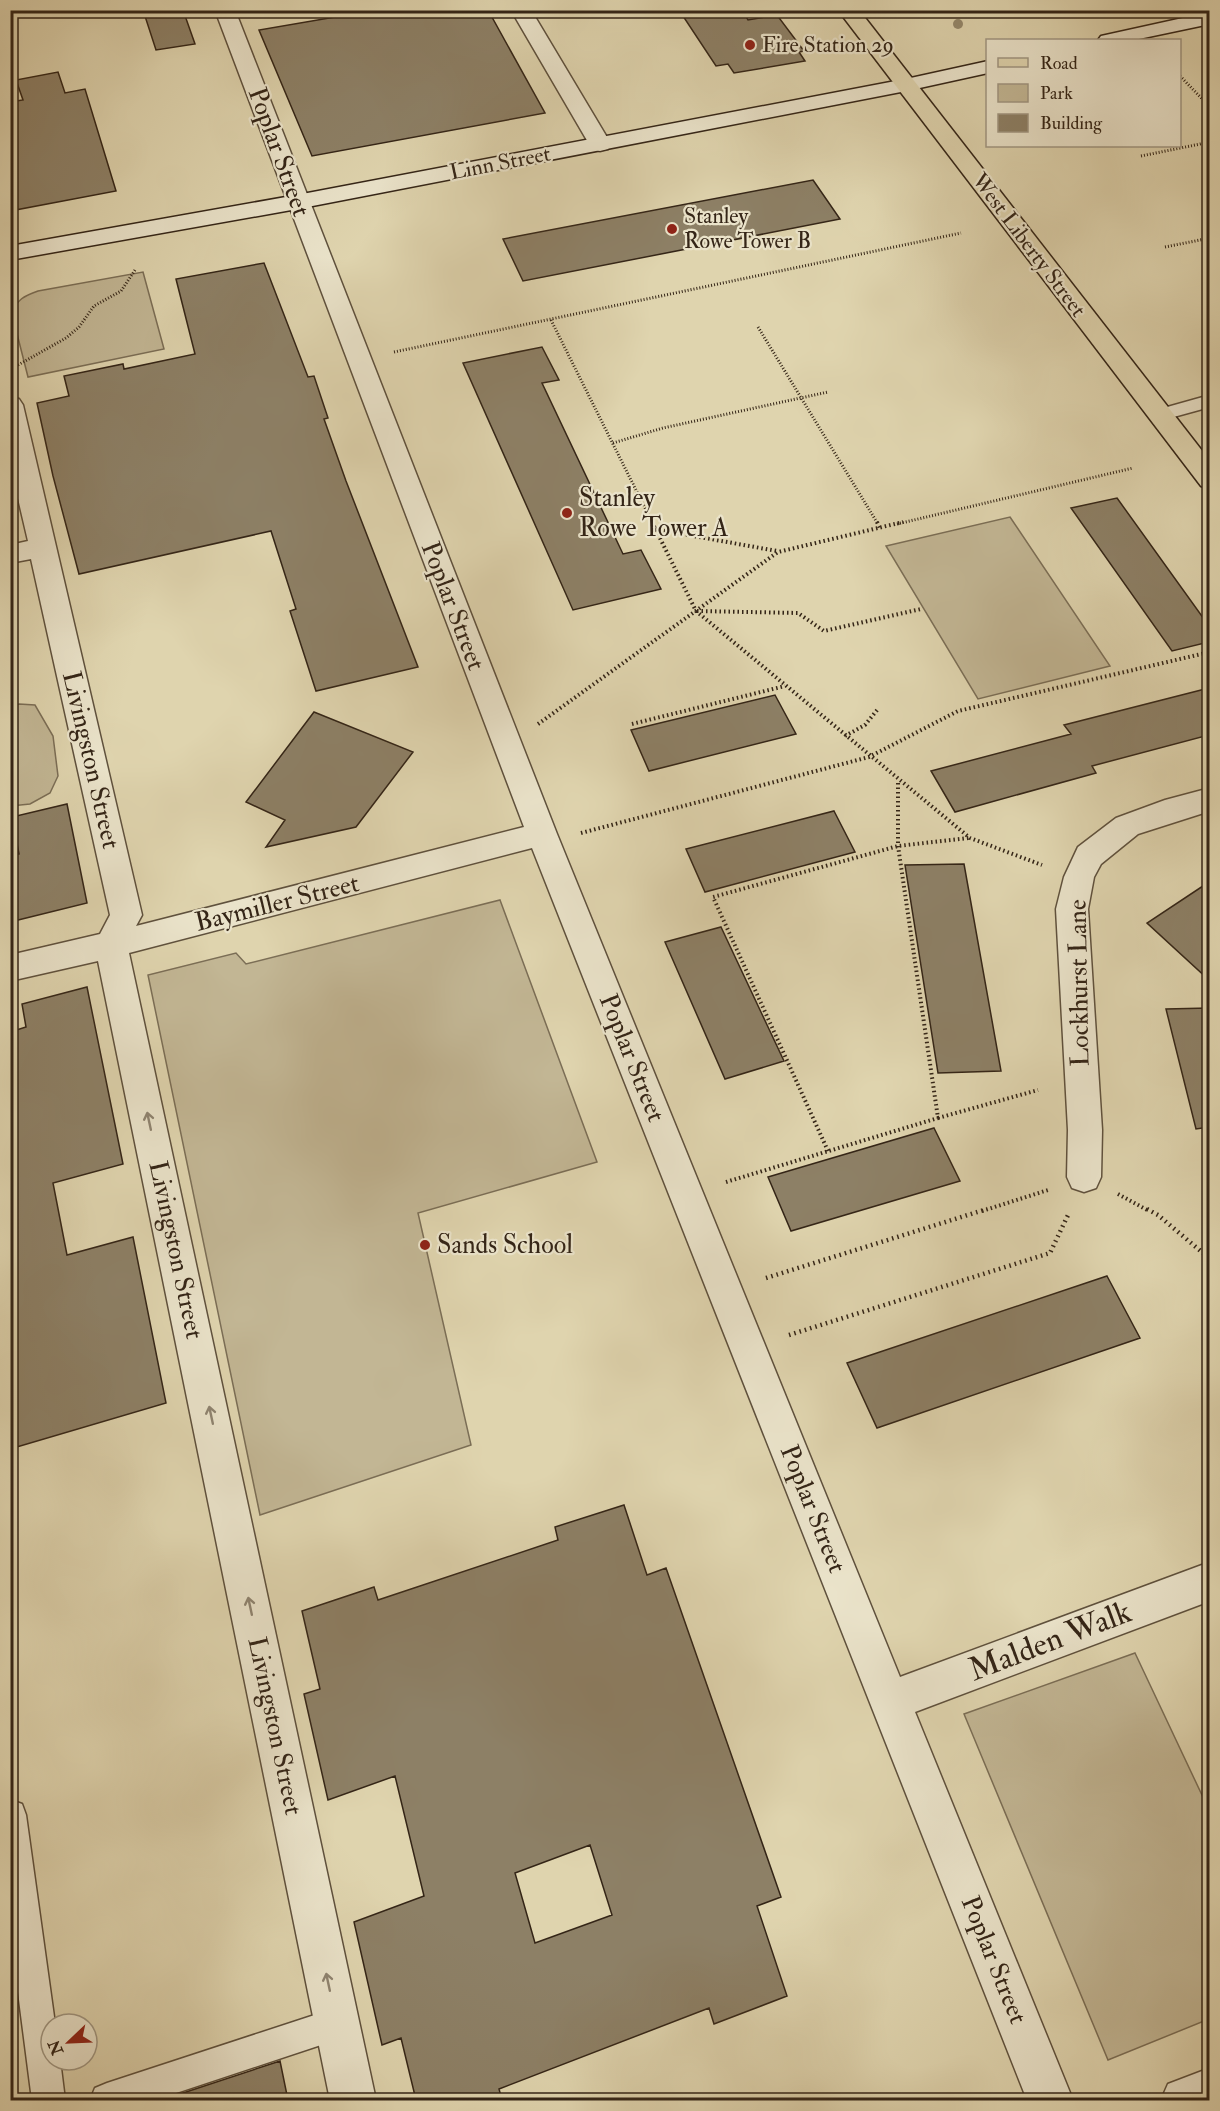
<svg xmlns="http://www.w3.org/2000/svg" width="1220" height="2111" font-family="'IM FELL Double Pica',serif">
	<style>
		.green { fill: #c2b694; stroke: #7b6e56; stroke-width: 1.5 }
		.building { fill: #8d8066; stroke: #342517; stroke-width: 1.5; fill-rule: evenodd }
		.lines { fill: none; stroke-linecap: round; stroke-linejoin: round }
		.lane-casing { stroke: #5f513d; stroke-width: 3 }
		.street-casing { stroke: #5f513d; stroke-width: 3 }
		.secondary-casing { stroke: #342517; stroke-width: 3 }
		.primary-casing { stroke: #342517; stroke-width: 3 }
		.path-far2 { stroke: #342517; stroke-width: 3; stroke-dasharray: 1 2; stroke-linecap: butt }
		.path-far1 { stroke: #342517; stroke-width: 4; stroke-dasharray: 1.5 3; stroke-linecap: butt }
		.path { stroke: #342517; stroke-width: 4.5; stroke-dasharray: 1.5 4; stroke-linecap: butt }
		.lane { fill: #eae3ca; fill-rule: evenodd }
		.street { fill: #eae3ca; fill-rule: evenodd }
		.secondary { fill: #eae3ca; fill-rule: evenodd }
		.primary { fill: #dfd4ae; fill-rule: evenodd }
		.tree { fill: #95886c }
		.oneway { stroke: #8f8470 }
		.poi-dot { fill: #8f2418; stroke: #eae3ca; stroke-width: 2 }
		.labels { text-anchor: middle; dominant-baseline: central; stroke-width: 4.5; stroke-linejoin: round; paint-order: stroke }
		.far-poi-label { font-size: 22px; fill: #342517; stroke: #eae3ca; text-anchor: start }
		.far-street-label { font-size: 22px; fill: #342517; stroke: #eae3ca }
		.street-label { font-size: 26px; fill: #342517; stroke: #eae3ca }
		.poi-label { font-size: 26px; fill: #342517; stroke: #eae3ca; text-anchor: start }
		.near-street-label { font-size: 32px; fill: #342517; stroke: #eae3ca }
	</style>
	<rect width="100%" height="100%" fill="#dfd4ae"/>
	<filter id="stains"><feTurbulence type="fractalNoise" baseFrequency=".00333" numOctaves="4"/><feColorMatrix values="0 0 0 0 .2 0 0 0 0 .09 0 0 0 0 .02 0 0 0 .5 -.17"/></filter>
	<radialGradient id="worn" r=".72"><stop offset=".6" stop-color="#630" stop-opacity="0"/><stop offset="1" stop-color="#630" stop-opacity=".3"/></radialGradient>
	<!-- green -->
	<path class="green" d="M143,272L164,349L28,377L12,314C17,299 24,296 38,291Z
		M1010,517L1110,666L978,699L886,546Z
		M19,704L35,705L53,736L58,776L50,793L30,804L11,806V707Z
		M500,900L597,1162L418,1213L471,1445L260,1515L148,975L236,953L246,964Z
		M1135,1653L1209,1810V2019L1108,2060L964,1714Z"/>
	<!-- building -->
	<path class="building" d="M143,10H183L195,44L156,50Z
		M376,10H488L545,113L312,156L259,30Z
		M679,10H742L748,20L777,15L804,51L799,52L805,61L734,73L728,64L716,66Z
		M58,72L65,93L85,89L116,191L10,211V102L23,100L16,80Z
		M813,180L840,219L523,281L503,239Z
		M264,263L308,377L314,376L328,418L324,419L346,481L418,667L316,691L290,611L296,609L271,531L79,574L53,476L37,403L69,396L64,376L123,364L124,369L195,354L176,279Z
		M542,347L559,380L542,383L623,554L641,550L661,589L573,610L463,363Z
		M1117,498L1209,626V642L1172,651L1071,508Z
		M1209,688V735L1092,766L1096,773L955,812L931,771L1071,734L1064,725Z
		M775,695L796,734L649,771L631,730Z
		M314,712L413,752L356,827L266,847L285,820L246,802Z
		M67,804L87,903L10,922V856L19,854L12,817Z
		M834,811L855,852L705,892L686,849Z
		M964,864L1001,1071L938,1073L905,865Z
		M1209,882V980L1147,923Z
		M721,927L784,1061L725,1079L665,942Z
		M87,987L123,1164L53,1183L67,1255L133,1237L166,1403L10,1449V1032L26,1027L22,1004Z
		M1209,1008V1127L1196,1129L1166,1009Z
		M934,1128L960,1181L791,1231L768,1177Z
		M1107,1276L1140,1338L877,1428L847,1363Z
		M624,1505L647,1575L666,1568L781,1897L757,1906L787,1996L714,2024L709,2008L499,2089L502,2100H416L401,2038L382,2045L354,1922L424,1896L395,1776L328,1800L304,1694L320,1689L302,1611L374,1587L378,1600L558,1540L555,1527ZM590,1845L612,1915L535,1943L515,1873Z
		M280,2061L288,2100H173L172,2097L183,2093Z"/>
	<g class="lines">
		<defs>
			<path id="lane" d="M1210,395V407L1159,421L1153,419L1150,415L1153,411Z
				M11,1800L22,1804L26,1815L55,2024H51V2060H60L65,2100H32L10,1930Z
				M336,2008L347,2013L352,2024L347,2035L336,2040L155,2100H90L95,2088L107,2083Z"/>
			<path id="street" d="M215,10H235L557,834L900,1677L1210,1562V1601L915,1712L1073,2100H1027L532,848L129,953L376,2100H330L98,961L10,981V955L100,934L110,915L31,559L10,563V545L28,541L10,464V397L19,399L23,405L142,915L136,926L524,827Z
				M511,10H531L611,144L608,149L600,151L592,149Z
				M1210,788V811L1138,834L1101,864L1094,877L1088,909L1102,1130L1101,1177L1096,1188L1084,1192L1072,1188L1067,1177L1068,1130L1056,909L1064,877L1078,847L1116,818L1165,800Z
				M1210,2068V2100H1161L1168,2084Z"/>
			<path id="secondary" d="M1210,12V24L1134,40H1098L1101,36Z
				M988,61V73L906,91L297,209L10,260V246L297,195L906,79Z"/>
			<path id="primary" d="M838,10H859L1210,461V489L1201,486Z"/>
		</defs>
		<!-- lane casing -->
		<use href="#lane" class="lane-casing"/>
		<!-- street casing -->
		<use href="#street" class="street-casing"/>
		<!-- secondary casing -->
		<use href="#secondary" class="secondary-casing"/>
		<!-- primary casing -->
		<use href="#primary" class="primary-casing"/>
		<!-- path-far2 -->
		<path class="path-far2" d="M1180,76L1210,107
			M1141,156L1210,142
			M1165,247L1210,238
			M551,320L653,524
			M758,327L878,524
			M394,352L961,233
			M18,365L66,338L79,327L94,306L121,291L135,270
			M613,443L663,428L828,392
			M897,524L1133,468"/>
		<!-- path-far1 -->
		<path class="path-far1" d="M652,522L696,611L970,838L1042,865
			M877,522L880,528
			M655,529L777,551
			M697,611L798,613L824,631L921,609
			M538,724L778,552L903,522
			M632,724L785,686
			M845,736L865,725L878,709
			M581,833L869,757L958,711L1210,652
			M938,1118L1038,1090
			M828,1151L713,897L898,846L969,838
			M726,1182L938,1118L898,846V781
			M1118,1194L1149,1211
			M982,1211L1048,1190"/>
		<!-- path -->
		<path class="path" d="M1147,1209L1158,1215L1210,1259
			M766,1278L987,1209
			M789,1335L1050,1253L1069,1213"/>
		<!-- lane -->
		<use href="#lane" class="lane"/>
		<!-- street -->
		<use href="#street" class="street"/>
		<!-- secondary -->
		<use href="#secondary" class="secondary"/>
		<!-- primary -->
		<use href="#primary" class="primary"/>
	</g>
	<!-- trees -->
	<circle class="tree" cx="958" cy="24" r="5"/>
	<!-- one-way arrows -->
	<defs><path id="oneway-shaft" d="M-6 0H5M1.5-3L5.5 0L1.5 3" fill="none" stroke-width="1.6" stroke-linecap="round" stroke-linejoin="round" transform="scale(1.5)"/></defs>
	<g class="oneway">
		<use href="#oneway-shaft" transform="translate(149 1121) rotate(-102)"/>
		<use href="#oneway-shaft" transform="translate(211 1415) rotate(-102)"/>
		<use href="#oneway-shaft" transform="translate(250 1606) rotate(-102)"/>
		<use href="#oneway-shaft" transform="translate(328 1982) rotate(-102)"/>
	</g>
	<!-- markers -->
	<g class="poi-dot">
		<circle cx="750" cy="45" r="6"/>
		<circle cx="672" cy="229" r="6"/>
		<circle cx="567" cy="513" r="6"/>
		<circle cx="425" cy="1245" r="6"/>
	</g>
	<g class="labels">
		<!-- far-poi labels -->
		<g class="far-poi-label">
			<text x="762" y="45">Fire Station 29</text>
			<text x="684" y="216">Stanley<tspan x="684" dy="25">Rowe Tower B</tspan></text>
		</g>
		<!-- far-street labels -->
		<g class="far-street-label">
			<text transform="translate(500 163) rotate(-11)">Linn Street</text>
			<text transform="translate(1029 245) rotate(53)">West Liberty Street</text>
		</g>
		<!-- street labels -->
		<g class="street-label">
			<text transform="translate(279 152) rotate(70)">Poplar Street</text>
			<text transform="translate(453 606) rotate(69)">Poplar Street</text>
			<text transform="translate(91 760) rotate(77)">Livingston Street</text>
			<text transform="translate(277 903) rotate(-14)">Baymiller Street</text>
			<text transform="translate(1079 983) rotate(-91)">Lockhurst Lane</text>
			<text transform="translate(632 1058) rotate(68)">Poplar Street</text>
			<text transform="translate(176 1250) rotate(78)">Livingston Street</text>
			<text transform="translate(813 1509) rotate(68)">Poplar Street</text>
			<text transform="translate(275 1726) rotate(78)">Livingston Street</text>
			<text transform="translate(994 1960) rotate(68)">Poplar Street</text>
		</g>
		<!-- poi labels -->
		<g class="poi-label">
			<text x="579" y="498">Stanley<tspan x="579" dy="30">Rowe Tower A</tspan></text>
			<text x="437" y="1245">Sands School</text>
		</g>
		<!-- near-street labels -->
		<g class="near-street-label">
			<text transform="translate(1050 1641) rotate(-21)">Malden Walk</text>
		</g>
	</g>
	<!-- margin -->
	<rect width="1220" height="2111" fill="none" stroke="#dfd4ae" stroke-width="36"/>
	<rect x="12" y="12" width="1196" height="2087" fill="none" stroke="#342517" stroke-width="3"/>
	<rect x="18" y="18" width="1184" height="2075" fill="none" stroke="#342517" stroke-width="1.5"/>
	<!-- legend -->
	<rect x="986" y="39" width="195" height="108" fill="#eae3ca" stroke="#a19782" stroke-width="1.5"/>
	<rect x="998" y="58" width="30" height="9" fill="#dfd4ae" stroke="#a19782" stroke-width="1.5"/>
	<text x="1040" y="69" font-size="18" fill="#342517">Road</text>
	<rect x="998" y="84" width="30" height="18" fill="#c2b694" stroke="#a19782" stroke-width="1.5"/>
	<text x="1040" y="99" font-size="18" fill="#342517">Park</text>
	<rect x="998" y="114" width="30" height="18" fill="#8d8066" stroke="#a19782" stroke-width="1.5"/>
	<text x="1040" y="129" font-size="18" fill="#342517">Building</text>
	<!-- north arrow -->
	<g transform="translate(69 2042) rotate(247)"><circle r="28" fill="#eae3ca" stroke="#a19782" stroke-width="1.5"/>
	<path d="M0-4.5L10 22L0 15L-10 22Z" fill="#8f2418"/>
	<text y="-9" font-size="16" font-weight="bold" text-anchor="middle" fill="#342517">N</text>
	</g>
	<rect width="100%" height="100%" filter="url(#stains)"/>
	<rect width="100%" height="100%" fill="url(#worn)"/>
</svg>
